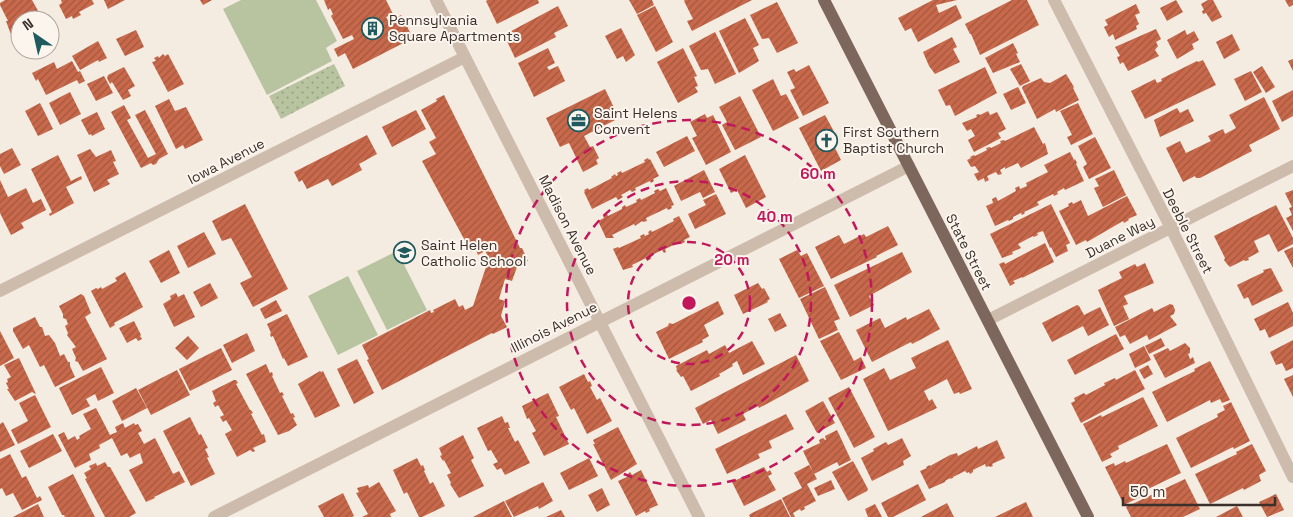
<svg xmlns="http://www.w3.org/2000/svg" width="1293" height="517" font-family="'Space Grotesk',sans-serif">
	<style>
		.grass { fill: #b8c4a0 }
		.park { fill: url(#park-dots) }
		.building { fill: url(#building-hatch) }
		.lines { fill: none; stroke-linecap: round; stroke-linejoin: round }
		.minor { stroke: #cdbbac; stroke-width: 12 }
		.major { stroke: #7d675c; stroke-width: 12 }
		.ring { fill: none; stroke: #c2185b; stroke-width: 2.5; stroke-dasharray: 9 6 }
		.labels { text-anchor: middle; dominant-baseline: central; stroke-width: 4; stroke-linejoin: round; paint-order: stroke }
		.poi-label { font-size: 14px; fill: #3b302b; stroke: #fbf5ee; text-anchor: start }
		.street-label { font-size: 14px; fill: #3b302b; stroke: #fbf5ee }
		.centre { fill: #c2185b; stroke: #fbf5ee; stroke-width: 2.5 }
		.ring-label { font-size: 15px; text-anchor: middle; font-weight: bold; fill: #c2185b; stroke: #fbf5ee; stroke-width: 4; stroke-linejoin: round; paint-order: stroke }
	</style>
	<defs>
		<pattern id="park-dots" width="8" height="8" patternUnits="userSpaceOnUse" patternTransform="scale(1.25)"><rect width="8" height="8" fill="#b8c4a0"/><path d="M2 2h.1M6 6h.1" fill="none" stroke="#97a083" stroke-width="1.8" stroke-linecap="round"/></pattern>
		<pattern id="building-hatch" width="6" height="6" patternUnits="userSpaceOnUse" patternTransform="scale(1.25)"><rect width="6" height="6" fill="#c8694b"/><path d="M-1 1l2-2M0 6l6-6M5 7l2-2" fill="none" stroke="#a4573f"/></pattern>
	</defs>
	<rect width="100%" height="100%" fill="#f4ebe1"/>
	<!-- grass -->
	<path class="grass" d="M241,0H316L337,41L326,48L332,61L267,95L223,9Z
		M397,251L427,310L387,330L357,271Z
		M348,276L378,335L338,355L308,296Z"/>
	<!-- park -->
	<path class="park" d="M334,64L345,86L281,119L269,96Z"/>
	<!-- building -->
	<path class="building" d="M5,0H32L42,18L39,20H20V51L10,32L6,21H8L0,5V3Z
		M61,0H92L94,4L79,12L81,15L73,19L72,16L66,19L59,5L62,3Z
		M104,0H125L108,9Z
		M200,0H212L203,5Z
		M324,0H386L393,14L386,17L389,22L401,15L413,38L353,69L345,53L338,57L334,49L354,39L352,35L343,39L331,16L333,14L330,8L328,10Z
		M488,0H538L539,3L497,24L486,1Z
		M629,0H652L654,5L637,14Z
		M685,0H752L692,31L687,21L693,19L684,1Z
		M933,0H957L936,5L939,13L956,5L962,18L918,42L911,28L905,31L898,18Z
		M1012,0H1027L1039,25L980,55L971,34H970L965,24Z
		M1176,0L1183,12L1167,21L1160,8Z
		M1208,0H1213L1222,17L1212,22L1206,13L1203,14L1202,11L1204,10L1201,4Z
		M1285,0H1293V5L1289,7Z
		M777,2L798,43L777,53L769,38L762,39L750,15Z
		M1136,4L1140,13L1135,15L1139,24L1136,26L1137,29L1115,40L1113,34L1109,37L1104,27L1108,25L1105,20Z
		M558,6L568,26L554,33L556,37L515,58L504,35Z
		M655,6L673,42L656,52L637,15Z
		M745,18L759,45L753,48L759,61L739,73L719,31Z
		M621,28L635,55L626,62L623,56L617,59L605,36Z
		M1156,29L1161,39L1156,42L1158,46L1155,50L1159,56L1128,71L1123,62L1120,64L1117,57L1120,56L1115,47Z
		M136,30L144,47L125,56L116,39Z
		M1185,30L1187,35L1194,31L1199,40L1192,44L1194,49L1177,59L1167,40Z
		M715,32L736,74L715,84L708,69L701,70L689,46Z
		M1232,34L1240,50L1224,59L1216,42Z
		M952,37L957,47L953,49L960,62L935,74L929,66L923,52Z
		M98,41L107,58L99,62L98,60L80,70L72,56Z
		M1013,43L1018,53L1016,54L1020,62L993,73L985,58Z
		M548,48L555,63L547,67L549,70L558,66L565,81L534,97L518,63Z
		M683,48L697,76L694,77L698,86L695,87L698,92L678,103L657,62Z
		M163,54L165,56L168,54L184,84L168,92L152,62L156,61L154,58L158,56L159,58Z
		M1293,59V71L1288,61Z
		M1203,60L1216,85L1145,119L1131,91L1155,79L1157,83L1162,81L1161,79L1197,61L1198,62Z
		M72,61L78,72L80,71L85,81L79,84L77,80L46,95L38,79L36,81L32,73L54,62L57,69Z
		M1021,64L1030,81L1020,86L1010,69Z
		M809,65L829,103L803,116L790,90L795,88L787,72L794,69L796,72Z
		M1262,66L1275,87L1266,93L1253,72Z
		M124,67L135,86L128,90L131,96L123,100L112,82L110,84L107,78L108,75Z
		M985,67L997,93L955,116L950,105L946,106L938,90Z
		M1251,71L1262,92L1245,101L1234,79Z
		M1066,74L1074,87L1073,88L1079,100L1056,112L1055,109L1037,119L1022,88L1023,86L1041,78L1044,82L1050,83Z
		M104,76L113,93L96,101L87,84Z
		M773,79L781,96L786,94L799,118L773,131L752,90Z
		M1018,87L1026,103L1011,110L1003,94Z
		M605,89L619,118L584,136L590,147L593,146L599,158L596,160L598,164L583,172L569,143L560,147L546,118Z
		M1293,90V116L1282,122L1272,101Z
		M70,92L81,114L60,125L49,103Z
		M444,95L520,248H522L528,261L517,267L512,281L505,279L499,299L505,301L501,316L507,327L493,334L492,333L382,390L367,360L369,359L362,345L430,310L431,313L434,312L433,310L455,299L459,307L463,305L465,310L473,306L489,258L485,251L478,255L476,250L471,252L422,161L436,154L429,142L436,138L421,110L437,101L436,99Z
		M740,96L761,137L735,150L722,125L727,122L719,107Z
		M1264,97L1280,129L1249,145L1252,151L1200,178H1196L1195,176L1183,182L1166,148L1180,141L1186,153L1211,141L1208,136L1223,129L1225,134L1236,128L1229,115Z
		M169,99L175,111L186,107L203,140L185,149L183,145L176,149L155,106Z
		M40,103L53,129L38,136L25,111Z
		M1078,103L1093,134L1071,145L1067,137L1072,135L1060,111Z
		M124,105L131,118L127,120L148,158L156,154L135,115L145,110L168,154L159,159L156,164L153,165L151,163L141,168L111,112Z
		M1177,108L1180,113L1188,109L1194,121L1160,137L1154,120Z
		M416,110L426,129L392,147L382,127Z
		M988,111L990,115L997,112L1006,129L998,133L1001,138L974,152L968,140L975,136L971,129L967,131L962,123L977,117L976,115L979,114L980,115Z
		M97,112L105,129L92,136L91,134L89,135L81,120Z
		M705,114L707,118L713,115L731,152L706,165L692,138L697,136L690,122Z
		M825,115L838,139L832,142L841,160L821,171L799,128Z
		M1034,127L1043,144L1045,143L1048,154L1021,168L1018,163L1005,169V167L1000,170L1002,174L998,175L996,172L987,176L989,180L985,182L984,178L978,181L974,174L979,172L975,166L971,167L967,160L971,158L970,157L974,155L975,156L987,150L986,148L990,147L991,148L1001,143L1000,141L1004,140L1005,141Z
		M367,135L377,154L359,164L362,170L332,186L328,179L307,189L302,180L299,182L294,172Z
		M687,136L695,151L664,167L656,152Z
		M1095,137L1111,168L1089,179L1083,167L1087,164L1078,146Z
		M12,148L21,165L4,174L0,166V154Z
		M90,149L96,157L111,150L116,161L113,162L119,174L107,180L110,184L94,192L77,155Z
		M1070,152L1074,160L1075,159L1077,163L1076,164L1084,181L1065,190L1064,188L1057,192L1058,194L1054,196L1053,194L1037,202L1039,205L1024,212L1025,213L1022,215L1021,213L1013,217V219L1009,221L1008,220L995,226L986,206L993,203L992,199L996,197L998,201L1016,191L1015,188L1019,186L1020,189L1027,186L1026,183L1048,172L1044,165Z
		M58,155L71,181L81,176L82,179L66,187L74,203L50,216L49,214L52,212L31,169Z
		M745,155L766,197L746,208L737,190L731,193L719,169Z
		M648,158L649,160L650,159L659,176L653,179L654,181L651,183L650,181L635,188L636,190L632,192L630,190L621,195L623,197L618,200L616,197L592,209L584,192L585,191L584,190L588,188L589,190L612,178L611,177L615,174L616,176L618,175L617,173L621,171L622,173L645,162L644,160Z
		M704,170L715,192L703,198L700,192L681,201L674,186Z
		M1114,170L1126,195L1103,207L1094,188L1099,186L1095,179Z
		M0,180L8,197L26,188L33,203L41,199L46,210L21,223L24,228L11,235L0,213Z
		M666,188L674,205L671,206L672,208L668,210L667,208L646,218L647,221L643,222L642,221L635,226L634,224L612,235L614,238H606L598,221L604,218L603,216L607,214L608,216L622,209V207L625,205L626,207L637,202L636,200L640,198L641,200L655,193L654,191L658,189L660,191Z
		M1293,190V231L1286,218L1292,215L1289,208L1292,207L1285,193Z
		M716,194L726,214L695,229L688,214L706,205L703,200Z
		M1127,196L1137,215L1128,219L1129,220L1124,223L1123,221L1087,242L1086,240L1076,245L1059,211L1069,206L1068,204L1072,202L1073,204L1081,200L1088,216Z
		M245,204L288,289L253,307L240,283L252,277L231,238L222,241L212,221Z
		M1051,204L1070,243L1066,245L1068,251L1056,257L1051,247L1050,248L1043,231L1037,233L1038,235L1034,237L1033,236L1018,244L1021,248L1012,252L1013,254L1002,258L990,234Z
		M1276,205L1293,238V244L1278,252L1269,234L1254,241L1259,252L1248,258L1249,260L1245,261L1244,260L1230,267L1227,264L1224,260L1225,258L1214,236Z
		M679,216L690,237L684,240L685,242L681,244L680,242L665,249L666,252L664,253L662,250L650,256L651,259L647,261L646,258L632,265L633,267L623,270L613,249L618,247L619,248L641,238L640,236L644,234L645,236L649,234L648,232L651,230L652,232L674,221L673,219Z
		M888,226L898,245L876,256L877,257L831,279L815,247L839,235L844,244L864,234L866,237Z
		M204,232L216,254L188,268L177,246Z
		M1045,243L1054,262L1022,278V277L1013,281L1015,283L1010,286L999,264L1004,262L1005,264Z
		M1293,247V268L1284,251Z
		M169,250L180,273L161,283L149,261Z
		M797,250L801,256L807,253L824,286L799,298L779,259Z
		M902,252L912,272L869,296L874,305L850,317L834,285Z
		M1145,263L1154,283L1124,296L1128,304L1123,306L1129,319L1114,326L1098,290L1122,278L1119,272L1135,264L1137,267Z
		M1271,268L1283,291L1252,306L1248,297L1244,299L1237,285L1264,272L1263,270Z
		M125,272L143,307L114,323L115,325L110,328L91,291L96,288L98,289L101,287L102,289L117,281L115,278Z
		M210,283L218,298L201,307L193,292Z
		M758,283L762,289L764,288L770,299L767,301L768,302L743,314L734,295Z
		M825,287L840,319L834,321L838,330L819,339L800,299Z
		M176,293L178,297L184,294L195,317L174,327L163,304L171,299L170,296Z
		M81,294L84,296L91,313L85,317L107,359L83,371L78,362L75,361L76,358L72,349L76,347L67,335L68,333L65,326L68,324L66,319L63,318V314L59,306Z
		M276,300L282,311L265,319L260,309Z
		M718,301L724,314L704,325L709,336L702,340L703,342L669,359L656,332L668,326L669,323L673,324Z
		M1288,302L1293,313V326L1269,338L1265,329L1260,331L1254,319Z
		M1170,304L1173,305L1175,310L1174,314L1170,316L1177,325L1149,340L1147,335L1130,344L1125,335L1120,337L1115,327L1152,308L1154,312Z
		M1077,305L1079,306L1084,315L1100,307L1109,325L1088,336L1083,326L1052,342L1042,323Z
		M929,309L940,329L920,340L912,344L911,342L872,362L856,330L880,318L885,328L906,317L907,320Z
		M780,313L787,326L775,332L768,319Z
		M287,314L308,357L288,366L284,358L283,359L273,336L271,337L270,334L271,333L267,324Z
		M35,317L40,327H42L45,336L49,335L55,343L60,356L64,354L68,362H70V366L75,377L55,387L44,365L40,367L29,345L23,349L13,331V328Z
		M134,321L141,335L140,336L142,339L138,341L136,338L127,343L119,328Z
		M0,331L14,358L0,366Z
		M839,332L854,361L861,357L866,368L841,380L820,341Z
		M247,333L255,351L232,363L223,345Z
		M1116,334L1124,349L1075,375L1067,360Z
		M188,336L199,348L187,360L175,348Z
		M1161,338L1165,346L1149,354L1145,346Z
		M948,340L972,389L960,394L959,392L954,394L947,379L924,391L929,401L932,399L937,408L888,431L863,379L884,368L890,380L916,368L911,358Z
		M1293,340V368L1286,371L1282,363L1276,365L1270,352Z
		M752,341L765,364L743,375L737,361L732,364L733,366L719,374L720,376L691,391L683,376L681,377L676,370H677L676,366L707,350L709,354L725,345L729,353Z
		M1185,343L1190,348V353L1188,354L1190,359L1193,357L1195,363L1165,378L1153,355L1168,348L1170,351Z
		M1144,346L1151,360L1135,368L1129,354Z
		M221,348L232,370L190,391L179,369Z
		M796,355L809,381L759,408L758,406L743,414L746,420L718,434L711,420L703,424L695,408Z
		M19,358L36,394L32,392L15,401L7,389H9L6,383L8,382L7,379L11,377L4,365Z
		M357,359L374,393L354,404L337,369Z
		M1210,361L1230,400L1222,403L1220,399L1211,403L1210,400L1167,422L1152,392L1195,371L1194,369Z
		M266,364L270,373L272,372L273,375L272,376L280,393L282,392L284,395L282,396L291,414L293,413L295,417L293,418L297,425L289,431L278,435L246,374Z
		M1148,365L1153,374L1144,379L1139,370Z
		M101,367L114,393L98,401L95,394L86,399L90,406L72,415L59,388Z
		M177,370L190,395L151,415L138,390Z
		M1135,370L1145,389L1081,423L1071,403L1075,401L1074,398L1084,393L1086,395L1105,385L1104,383L1115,378L1116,380Z
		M320,371L321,372L323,371L340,406L315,418L298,384Z
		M584,374L588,382L590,381L592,386L590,387L597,400L600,398L612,421L587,434L574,408L571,410L559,387Z
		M1293,375V397L1284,379Z
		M234,380H236L238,383L236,384L250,410H251L253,413L251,414L262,435L264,434L266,442L253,448L255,451L253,452L250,450L237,457L225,434L232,430L226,420L223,422L220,417L224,415L218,405L215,407L213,403L216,401L212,391Z
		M849,387L875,437L854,448L828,398Z
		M136,388L147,408L122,421L112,401Z
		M548,393L559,416L556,417L569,444L544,456L532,433L536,431L529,418L527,419L522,406Z
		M35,395L51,427L18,444L11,430L28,421L19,403Z
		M1143,397L1158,426L1118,446L1119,449L1110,454L1112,457L1102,462L1083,424L1101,415L1102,417Z
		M823,401L835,423L817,433L805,411Z
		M1231,402L1250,441L1234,449L1233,447L1191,468L1176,438L1218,417L1217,414L1225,410L1223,406Z
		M96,408L110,435L117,432L115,427L123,423L125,428L134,423L135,425L138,424L142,431L138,433L144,444L155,438L173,474L179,471L185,482L154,497L155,498L146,502L129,470L143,463L140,453L130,458L127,453L121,456L112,438L99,445L100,448L89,454L91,460L75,468L58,435L64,432L68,440L75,436L77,440L80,438L79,436L91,429L83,414Z
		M786,414L794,429L769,441L772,448L758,454L760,458L727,474L715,449Z
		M502,416L505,423L508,422L510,428H508L515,442L518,440L530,463L505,475L501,468L497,470L493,464L498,462L491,450L488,451L477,428Z
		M190,417L199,435L201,434L208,448L205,449L209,457L207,458L215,474L191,486L163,431Z
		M3,422L15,445L0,452V424Z
		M618,427L637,464L611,480L593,444H595L593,440Z
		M837,430L851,460L839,466L837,462L814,474L803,451L820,443L819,440L823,438L825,440H826L825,436Z
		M53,434L62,451L29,468L20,451Z
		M463,435L474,458L471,460L484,486L459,498L450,484L451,483L447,475L451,473L444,460L443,461L440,456L442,455L439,448Z
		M902,438L911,456L903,461L904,465L872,481L861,458L874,451L873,449L886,442L888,445Z
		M997,440L1005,458L992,464L993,466L990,467L989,466L986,467L985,464L973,470V472L970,474L969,472L967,473L965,471L953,477V478L950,479V478L945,481V482L929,489L920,471L927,468L926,467L930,465V466L950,455L957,453L958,456L977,446L978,449Z
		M1167,444L1181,473L1140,493L1142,496L1124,505L1105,467L1114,463L1115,466L1125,461L1126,463Z
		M1252,444L1266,471L1259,475L1261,481L1244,490L1243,488L1210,504L1195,474L1237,454L1236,452Z
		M10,454L22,478L26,476L37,498L40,496L42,500L22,510L13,493L6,496L2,488L0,489V459Z
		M417,458L421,466L423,465L425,470L424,471L430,484L433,482L445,506L422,517H419L407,492L404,494L393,470Z
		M589,458L598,476L569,490L560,473Z
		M853,461L868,489L867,491L848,501L832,472Z
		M105,462L108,467H110L136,513L129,517H105L85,479L87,478L84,473L91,469L89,466L96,463L97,466Z
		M809,465L817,479L807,484L816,501L804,507L805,509L801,511L800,509L793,513L795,517H791L782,498L802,488L794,473Z
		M764,467L767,472L770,470L772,474L768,476L776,490L744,506L732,482Z
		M641,470L658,505L649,509L650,511L646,513L645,511L636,516L618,481L627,477V475L630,472L632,475Z
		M73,474L95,517H65L64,515H62L48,487Z
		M1185,479L1200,509L1183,517H1131L1126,507Z
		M831,480L835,489L818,496L814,488Z
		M379,482L396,511L390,514L391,517H362L368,514L356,493L359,492L357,488L368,485L369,488Z
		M543,482L553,501L539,509L538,506L514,517L505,501Z
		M918,484L926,500L893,517H888L881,503Z
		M602,488L610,505L597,512L588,495Z
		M343,493L354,516L352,517H324L318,506Z
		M1276,494L1284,510L1267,517L1259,502Z
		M781,499L790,517H750L749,515L752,513Z
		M504,501L512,517H473Z
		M1026,502L1033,517H995Z
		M947,503L954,517H921Z
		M38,504L44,517H13Z
		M875,504L882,517H868L865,509Z
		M1237,506L1243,517H1216Z
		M561,510L565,517H546Z"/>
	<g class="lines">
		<!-- minor -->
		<path class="minor" d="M436,0L699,517
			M1054,0L1171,228L1293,477
			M0,291L465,57
			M988,320L1293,166
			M214,517L909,166"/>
		<!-- major -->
		<path class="major" d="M824,0L1088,517"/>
	</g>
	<!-- distance rings -->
	<g class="ring">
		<circle cx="689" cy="303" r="61"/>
		<circle cx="689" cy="303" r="122"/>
		<circle cx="689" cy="303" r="183"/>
	</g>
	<!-- icons -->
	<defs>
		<symbol id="building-ring" viewBox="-11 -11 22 22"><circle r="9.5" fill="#fbf5ee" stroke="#1f5a5e" stroke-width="1.5"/><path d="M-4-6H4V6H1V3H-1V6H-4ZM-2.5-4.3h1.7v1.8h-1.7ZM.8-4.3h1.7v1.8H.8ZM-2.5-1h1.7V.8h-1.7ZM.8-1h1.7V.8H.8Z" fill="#1f5a5e"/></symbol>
		<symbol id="office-ring" viewBox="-11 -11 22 22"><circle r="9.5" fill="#fbf5ee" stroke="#1f5a5e" stroke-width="1.5"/><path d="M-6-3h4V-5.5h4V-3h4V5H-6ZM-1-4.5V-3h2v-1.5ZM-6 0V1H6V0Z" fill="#1f5a5e"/></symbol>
		<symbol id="church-ring" viewBox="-11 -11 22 22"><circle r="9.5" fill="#fbf5ee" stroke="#1f5a5e" stroke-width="1.5"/><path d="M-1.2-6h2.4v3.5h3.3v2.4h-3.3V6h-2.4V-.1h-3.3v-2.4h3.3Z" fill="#1f5a5e"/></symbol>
		<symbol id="school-ring" viewBox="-11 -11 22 22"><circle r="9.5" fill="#fbf5ee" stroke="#1f5a5e" stroke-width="1.5"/><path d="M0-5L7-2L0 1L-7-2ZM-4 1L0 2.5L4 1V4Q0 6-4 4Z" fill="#1f5a5e"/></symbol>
	</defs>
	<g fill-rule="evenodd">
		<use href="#building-ring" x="360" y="16" width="25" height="25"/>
		<use href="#office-ring" x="566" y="108" width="25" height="25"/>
		<use href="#church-ring" x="814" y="128" width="25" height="25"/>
		<use href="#school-ring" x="392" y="240" width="25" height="25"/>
	</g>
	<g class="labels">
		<!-- poi labels -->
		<g class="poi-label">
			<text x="389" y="20">Pennsylvania<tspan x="389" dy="16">Square Apartments</tspan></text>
			<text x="594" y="113">Saint Helens<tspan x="594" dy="16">Convent</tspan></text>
			<text x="843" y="132">First Southern<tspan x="843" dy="16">Baptist Church</tspan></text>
			<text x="421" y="245">Saint Helen<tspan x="421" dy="16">Catholic School</tspan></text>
		</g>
		<!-- street labels -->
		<g class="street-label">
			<text transform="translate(226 161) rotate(-27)">Iowa Avenue</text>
			<text transform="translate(568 225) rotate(63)">Madison Avenue</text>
			<text transform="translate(1188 231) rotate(63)">Deeble Street</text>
			<text transform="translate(1120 237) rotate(-27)">Duane Way</text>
			<text transform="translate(969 252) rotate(63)">State Street</text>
			<text transform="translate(554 327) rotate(-27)">Illinois Avenue</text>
		</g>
	</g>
	<circle cx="689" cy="303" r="8" class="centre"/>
	<g class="ring-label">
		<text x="818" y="179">60 m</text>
		<text x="775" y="222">40 m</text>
		<text x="732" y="265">20 m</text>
	</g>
	<!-- north arrow -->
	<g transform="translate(35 35) rotate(326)"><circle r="24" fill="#fbf5ee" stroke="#aea6a0"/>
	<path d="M0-4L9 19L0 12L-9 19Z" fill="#1f5a5e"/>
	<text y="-8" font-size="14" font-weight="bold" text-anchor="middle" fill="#3b302b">N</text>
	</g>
	<!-- scale -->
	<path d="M1123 497v8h152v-8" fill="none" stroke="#3b302b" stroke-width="2.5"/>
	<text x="1130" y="497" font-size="15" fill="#3b302b" stroke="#fbf5ee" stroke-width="4" paint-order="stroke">50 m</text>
</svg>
